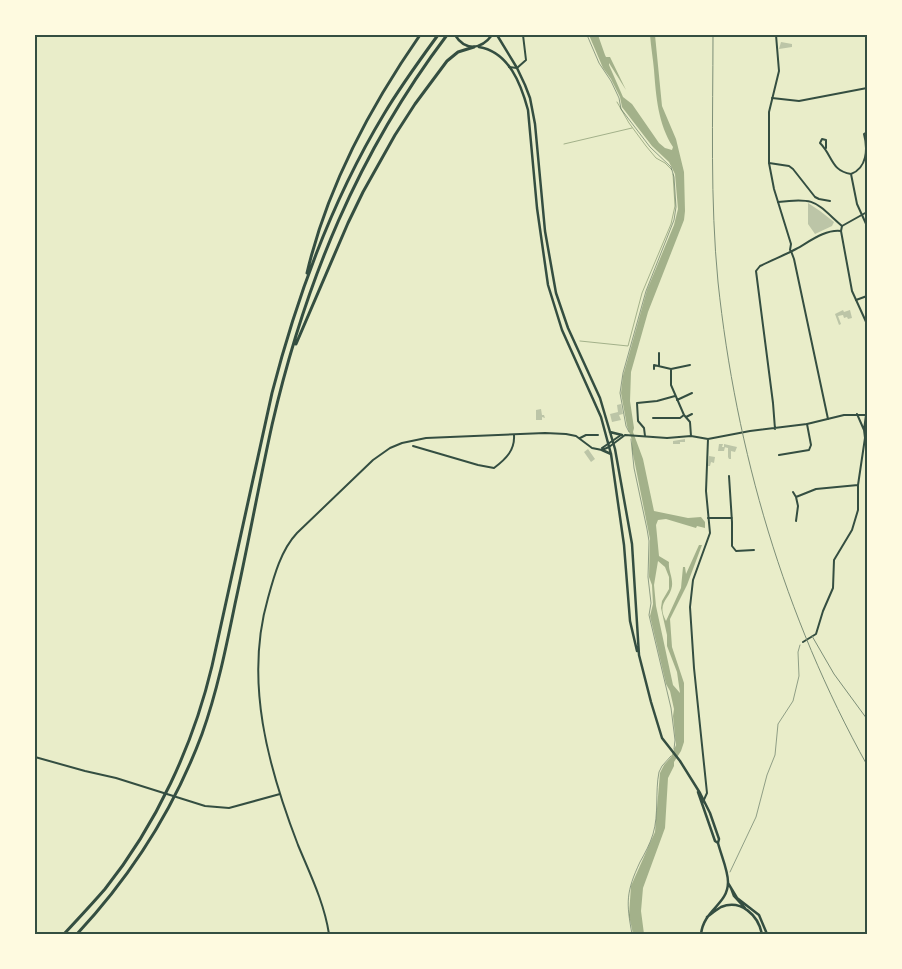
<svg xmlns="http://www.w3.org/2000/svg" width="902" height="969" font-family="Raleway,sans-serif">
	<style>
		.water { fill: #a3b18a; fill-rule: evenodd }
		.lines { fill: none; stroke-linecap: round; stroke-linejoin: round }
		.stream { stroke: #a3b18a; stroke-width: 1 }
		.building { fill: #bcc5a7 }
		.path { stroke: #344e41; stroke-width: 0.5 }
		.minor { stroke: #344e41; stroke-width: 2 }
		.tertiary { stroke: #344e41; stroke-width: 2 }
		.trunk { stroke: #344e41; stroke-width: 2.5 }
		.motorway { stroke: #344e41; stroke-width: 3 }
		.rail { stroke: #7c8e77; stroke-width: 1 }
		.neatline { fill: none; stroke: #344e41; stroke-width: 2 }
	</style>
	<rect width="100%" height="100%" fill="#e9edc9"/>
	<!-- water -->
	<path class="water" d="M589,35H598L605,55L606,57H610L626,90L609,63V65L623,97L632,104L659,143L665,148L672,150L673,147C658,124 656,96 654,70C653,59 651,47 650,35H655L662,106L676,139L684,172L685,211L684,220L648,312L631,372L630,401L634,428L633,432L643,459L654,511L688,518L701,517L705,522V528L697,526L696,528L666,519L658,520L656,525L659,556L669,562C668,570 673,577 672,586C670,600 656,602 666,621L681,588L683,567H685L686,574L699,545H702L687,585L670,619L672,647L684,683V742L681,751L674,762V766L668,778L665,828L643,888L641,911L644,934H633L629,915L631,886L655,832L660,773L664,765L671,757L676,745L673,716L674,709L670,691L666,684L650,616L653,604L652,585L649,577L650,539L632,449V440L627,426L621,393L623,376L647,290L674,225L678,209L675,174L669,162L652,146L622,107L620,97L611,79L603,68ZM658,561L665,567L669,577V589L662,601L661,608L667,635V646L677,672L680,693L673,685L656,606L654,585Z"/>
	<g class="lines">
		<!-- stream -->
		<path class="stream" d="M617,102L629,123L646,146L656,158L665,163L672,170
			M564,144L632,128
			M580,341L628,346L642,293L671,224L675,206L673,174"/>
	</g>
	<!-- building -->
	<path class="building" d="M781,42L792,44V47L779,49Z
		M808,203L820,211L834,222L832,226L815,234L808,224Z
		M843,310L844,312L850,310L852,318L848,319L847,317L844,318L843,315L838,316L841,324L839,325L835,314Z
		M621,404L623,414L619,415L621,420L612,422L610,414L618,412L617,405Z
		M541,409L542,415H544L545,418L542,417V420H536V410Z
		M685,439V442H680V444H673V441Z
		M719,444H723L722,447H725L724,451H718Z
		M724,444L737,447L735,452L731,451V459H729L728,457V448L724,447Z
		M588,449L595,459L591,462L584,452Z
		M709,456L715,457L714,463L711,462L710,466H708Z"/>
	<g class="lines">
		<!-- path -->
		<path class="path" d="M587,35L599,63L611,81L619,98L621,109L650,147L671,167L674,177L676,207L674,220L646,291L623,373L620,393L626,426L629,432
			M631,439L634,468L647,529L649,541L648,577L651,603L649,615L671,708L675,740L674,749
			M730,872L756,817L767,775L775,755L778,724L793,701L799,676L798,652L800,645
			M632,934C626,902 626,892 640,862C645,853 650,844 653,834C659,814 655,792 659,772L662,766L671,756"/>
		<!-- minor -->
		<path class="minor" d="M509,67L517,68L526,60L523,35
			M772,98L799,101L867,88
			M826,148V140L822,139L820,143C833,156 831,171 851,174L857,204L867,226
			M769,163L789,166L793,169L815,197L819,199L830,201
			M851,174C867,168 868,149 864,134L867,132
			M778,202C816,197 815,202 842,226
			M791,251L794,259L828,419
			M856,300L867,296
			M659,366V353
			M654,369V365L671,369V385L684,415L690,422L691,436
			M671,369L690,365
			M677,400L692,393
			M686,417L692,414
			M653,418H680L684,415
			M864,430L866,415
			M645,436L644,428L638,421L637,403L657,401L675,396
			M580,438L586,435H598
			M413,446L478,465L494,468C506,459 515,450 514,435
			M779,455L809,450L811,445L807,424
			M729,476L732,522V546L736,551L754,550
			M793,492L796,497
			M708,518H732
			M796,521L798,506L796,497L816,489L858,485
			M803,642L816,634L823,611L833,588L834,560L852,530L858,510V485L865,438L864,430L857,414
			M35,757L85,771L116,778L205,806L229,808L280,794"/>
		<!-- tertiary -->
		<path class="tertiary" d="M776,35L779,71L769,112V163L774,189L791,244L790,250
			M867,212L842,226L841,231L852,291L867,324
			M775,429L773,403L756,271L760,266C772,260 785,255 796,249C809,242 825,229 841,231
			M625,435L667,438L691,436L708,439L750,431L807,424L844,415H867
			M602,448L621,435
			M702,804L707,793L694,668L690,607L693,580L710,533L706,491L708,439
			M329,934C324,902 310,874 298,845C268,767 244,681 268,598C274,576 281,550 297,533L373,460L390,448L402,443L426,438L545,433L566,434L576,436L592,448L602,450L609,447L625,435"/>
		<!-- trunk -->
		<path class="trunk" d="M455,35C465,51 481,50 492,35
			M497,35L517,68L525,85L530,98L535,124L545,231L556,293L568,328L600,398L615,449L632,544L639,655L651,702L662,738L680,761L700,793L710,813L719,839L718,843C721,855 728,870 728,882C728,905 704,909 701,934
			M479,47C509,52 521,84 528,110L537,208L548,285L562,330L601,417L611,454L624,545L630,621L637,651
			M610,432L622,435
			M602,450L611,454
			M698,792L715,841L718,843
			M728,883L737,898L759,915L767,934
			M731,888L734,896L745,908
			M707,917C711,914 716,910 721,907C741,899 758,915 762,934"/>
		<!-- motorway -->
		<path class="motorway" d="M307,273C327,187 370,107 420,35
			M296,344L348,223L363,192L395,135L415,104L447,61L458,52L474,47
			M64,934C78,919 92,904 105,889C156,825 193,746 212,666L272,393C297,296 332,200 384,114C400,87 419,61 438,35
			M77,934C131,876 174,809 202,734C217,692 226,648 235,604C248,545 259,484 272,425C305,282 358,153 447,35"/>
		<!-- rail -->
		<path class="rail" d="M713,35C713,117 710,200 718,282C736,451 784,616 867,765
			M812,636L834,674L867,719"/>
	</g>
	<!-- border -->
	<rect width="902" height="969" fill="none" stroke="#fefae0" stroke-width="72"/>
	<rect x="36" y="36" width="830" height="897" class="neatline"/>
</svg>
